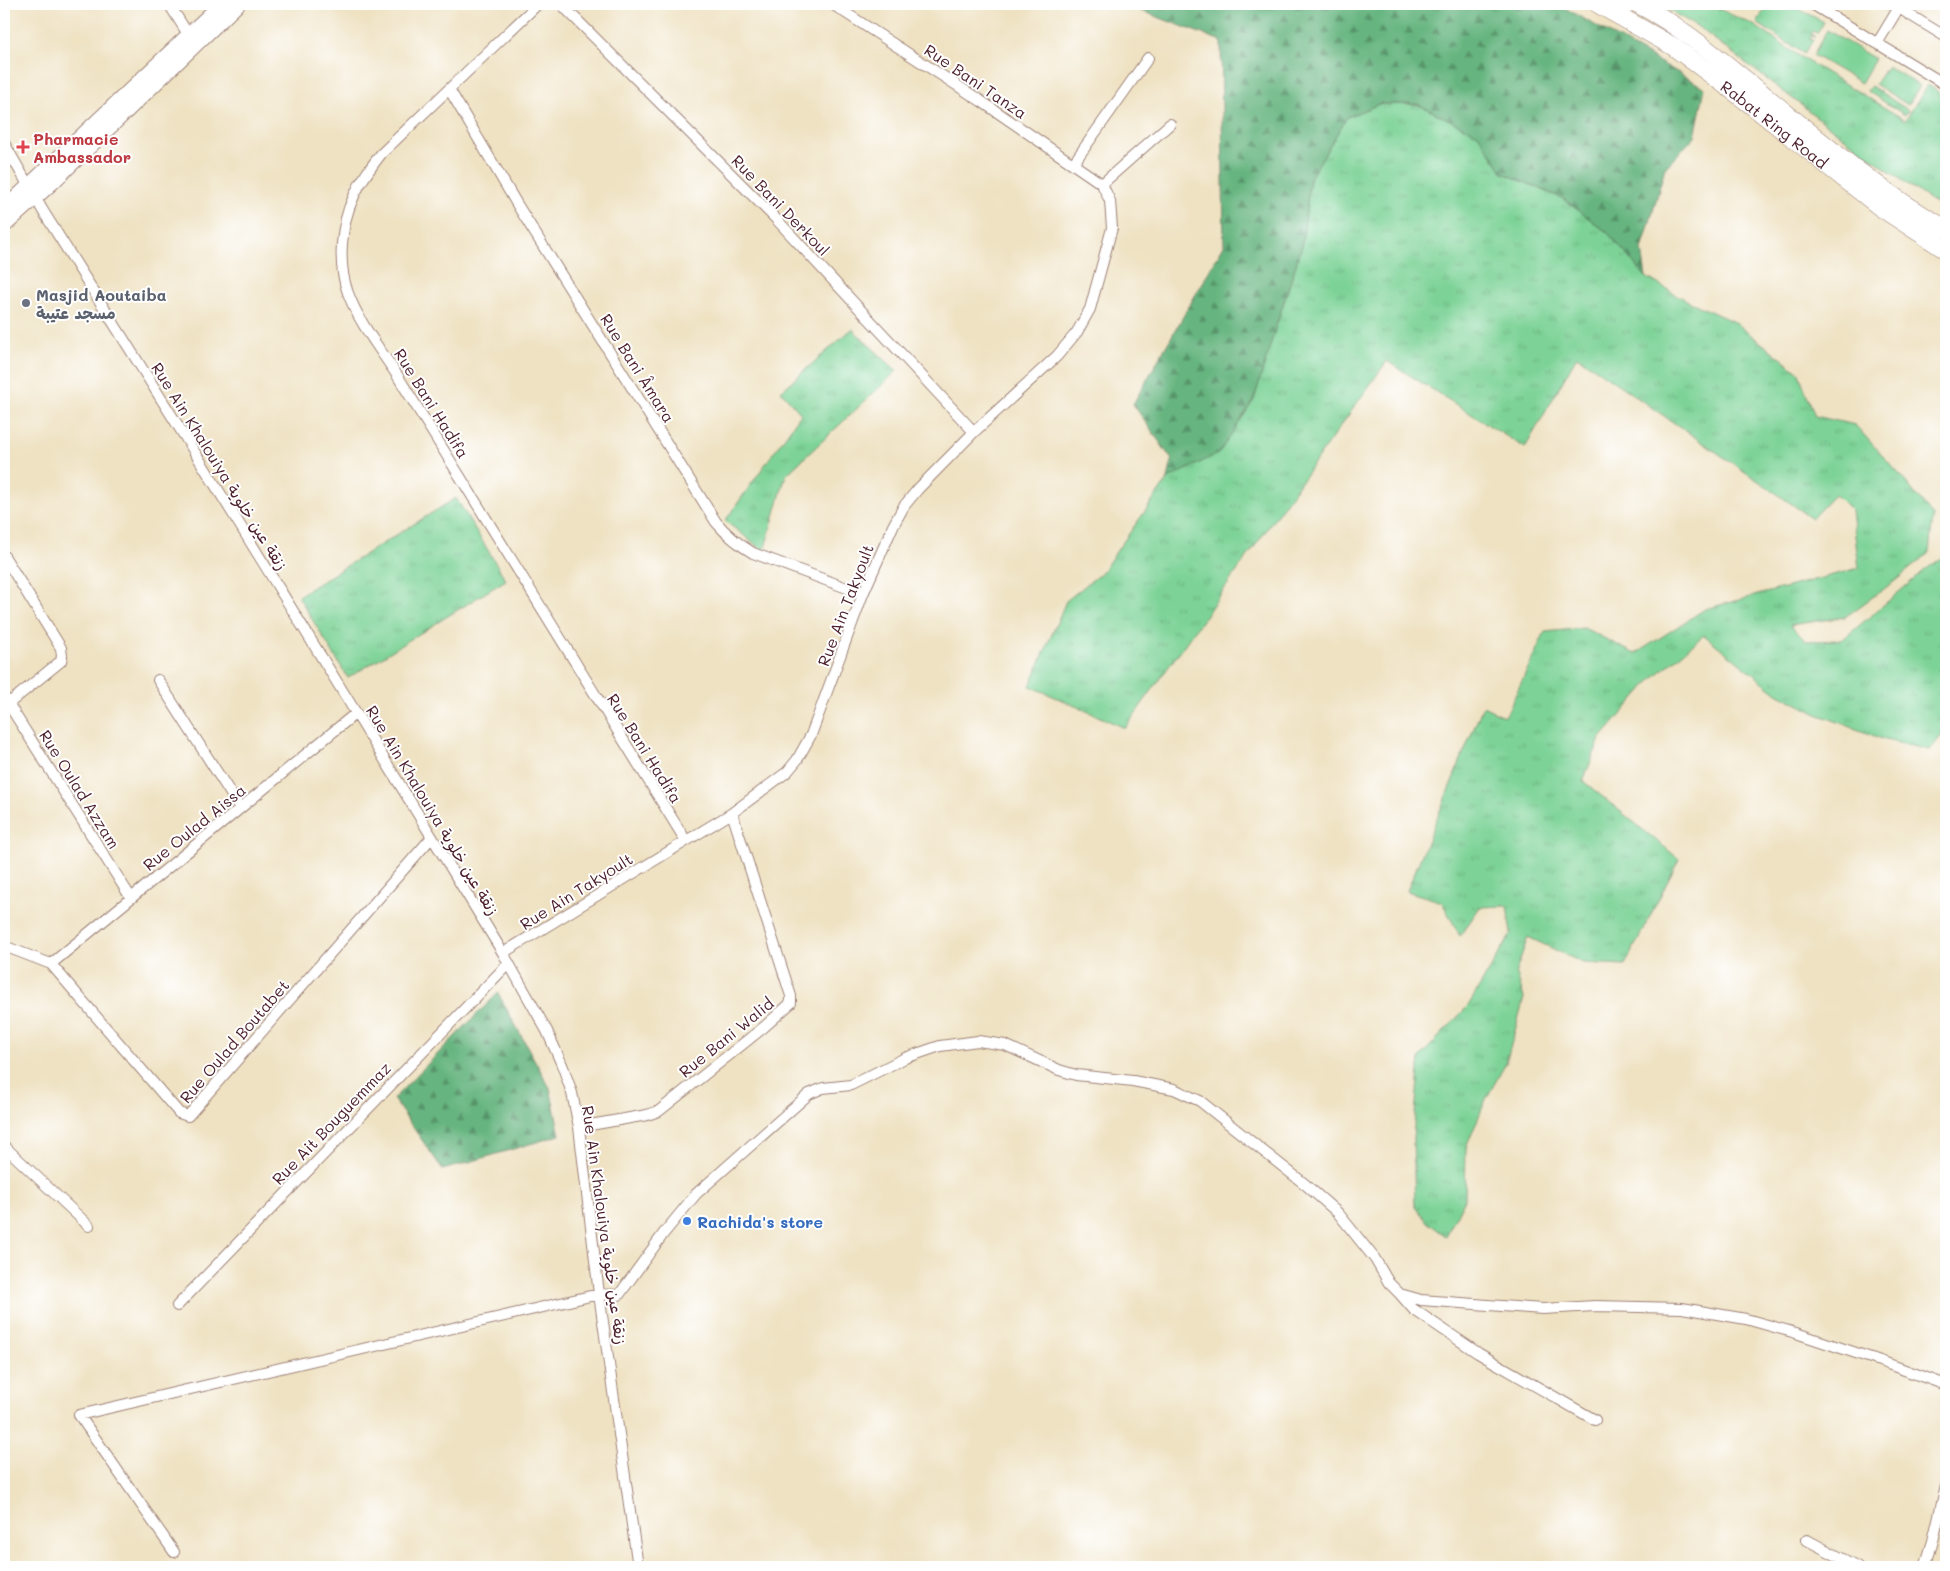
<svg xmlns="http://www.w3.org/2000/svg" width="1950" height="1571" font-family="Mali,'Playpen Sans Arabic',sans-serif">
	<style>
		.grass { fill: url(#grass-tufts); stroke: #647961 }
		.forest { fill: url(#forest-firs); stroke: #586a56 }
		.garden { fill: #7dd397; stroke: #647961 }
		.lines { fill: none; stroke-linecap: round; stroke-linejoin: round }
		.street-casing { stroke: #9c8076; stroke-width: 12 }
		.secondary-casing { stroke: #9c8076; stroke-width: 16 }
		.highway-casing { stroke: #9c8076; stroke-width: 19 }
		.street { stroke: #fff; stroke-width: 10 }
		.secondary { stroke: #fff; stroke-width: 14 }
		.highway { stroke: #fff; stroke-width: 18 }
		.health-dot { fill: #e0444e; stroke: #fff; stroke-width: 2 }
		.worship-dot { fill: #6b7280; stroke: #fff; stroke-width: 2 }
		.shop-dot { fill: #3f7fe0; stroke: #fff; stroke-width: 2 }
		.labels { text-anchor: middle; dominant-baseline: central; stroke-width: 4; stroke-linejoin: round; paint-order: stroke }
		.street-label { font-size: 16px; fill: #4a1f2b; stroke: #fff }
		.health-label { font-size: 16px; font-weight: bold; fill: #be3a42; stroke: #fff; text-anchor: start }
		.worship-label { font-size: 16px; font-weight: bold; fill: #5b616d; stroke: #fff; text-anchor: start }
		.shop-label { font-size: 16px; font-weight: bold; fill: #366cbe; stroke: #fff; text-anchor: start }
	</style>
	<defs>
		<pattern id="grass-tufts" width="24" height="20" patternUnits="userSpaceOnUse" patternTransform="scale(1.25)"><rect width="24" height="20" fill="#7dd397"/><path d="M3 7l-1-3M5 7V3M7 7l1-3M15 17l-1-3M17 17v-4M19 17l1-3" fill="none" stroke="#6eb582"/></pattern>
		<pattern id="forest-firs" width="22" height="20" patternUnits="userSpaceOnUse" patternTransform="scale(1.25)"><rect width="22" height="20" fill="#66b580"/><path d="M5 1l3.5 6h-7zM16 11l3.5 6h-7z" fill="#569369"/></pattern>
	</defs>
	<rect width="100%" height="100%" fill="#fff"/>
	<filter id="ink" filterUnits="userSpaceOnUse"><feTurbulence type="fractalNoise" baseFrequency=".02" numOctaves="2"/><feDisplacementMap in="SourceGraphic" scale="10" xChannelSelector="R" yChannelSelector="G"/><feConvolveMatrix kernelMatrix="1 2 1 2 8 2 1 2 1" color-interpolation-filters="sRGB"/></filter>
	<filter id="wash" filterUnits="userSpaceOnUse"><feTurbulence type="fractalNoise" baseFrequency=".0096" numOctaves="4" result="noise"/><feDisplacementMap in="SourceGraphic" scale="20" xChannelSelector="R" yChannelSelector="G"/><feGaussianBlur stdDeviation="1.12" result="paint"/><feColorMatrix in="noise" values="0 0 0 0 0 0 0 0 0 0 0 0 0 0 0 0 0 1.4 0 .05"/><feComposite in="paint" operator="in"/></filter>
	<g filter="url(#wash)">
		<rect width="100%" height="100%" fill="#efe2c2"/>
		<!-- grass -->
		<path class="grass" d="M1657,4H1708L1754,25L1802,58L1905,120L1928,85L1946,97V210L1921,194L1855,146L1697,26Z
			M1767,4H1789L1824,22L1817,33L1813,31L1811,34L1815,37L1811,36L1810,39L1813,40L1804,54L1757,23Z
			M1871,86L1908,110L1905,115L1867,91Z
			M1379,104H1417L1478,134L1503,173L1562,198L1608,233L1646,277L1686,300L1734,322L1798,371L1815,416L1855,425L1900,475L1933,516L1929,553L1895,581L1845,617L1790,625L1806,641L1842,640L1925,570L1946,555V730L1930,750L1885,740L1817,714L1777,693L1704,635L1652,679L1600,739L1583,781L1679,859L1625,965L1583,963L1528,937L1516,971L1524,998L1506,1063L1486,1099L1466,1148L1465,1199L1446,1236L1427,1222L1415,1206L1413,1138L1420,1057L1468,1006L1511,934L1507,906L1480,907L1460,936L1442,902L1407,891L1483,706L1505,717L1545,632L1584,628L1635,654L1705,609L1859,568L1852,511L1835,494L1812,518L1577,356L1525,448L1387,361L1125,728L1030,686L1066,601L1101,573L1168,479L1219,453L1278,320L1302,246L1310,178L1347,117Z
			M852,329L897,371L786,475L764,551L725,521L801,414L781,391Z
			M456,498L506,580L348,678L298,596Z"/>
		<!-- forest -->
		<path class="forest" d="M1123,4H1558L1705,88L1695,136L1665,168L1642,250L1646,277L1608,233L1562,198L1503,173L1478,134L1417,104H1379L1347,117L1310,178L1302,246L1278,320L1254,400L1219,453L1168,479L1172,460L1133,404L1224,245L1221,41Z
			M498,993L550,1088L560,1135L443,1170L393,1099Z"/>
		<!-- garden -->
		<path class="garden" d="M1827,30L1875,59L1861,83L1813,55Z
			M1887,66L1920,86L1908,105L1875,84Z"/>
	</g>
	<g filter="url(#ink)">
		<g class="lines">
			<defs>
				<path id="street" d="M169,4L191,39
					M538,4L381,154C371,167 361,180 354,196C341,224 337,263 348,293C359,323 380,349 397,375L686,841
					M561,4L777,220L974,432
					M1812,4L1946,85
					M1892,4L1946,37
					M1878,42L1901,4
					M449,89L518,206L716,522C727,535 738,544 753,553L863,594
					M4,143L43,211L204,467L356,713L503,953L547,1031L563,1067L572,1093L579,1127L599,1294L638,1567
					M1073,164L1148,58
					M1102,184L1170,124
					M4,556L61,648L62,656L61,661L8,704
					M158,680L240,808
					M4,697L131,898
					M4,946L51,964L179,1113L188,1116L432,837
					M503,953L732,813L787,772L797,760L811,735L863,594L893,526L904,506L918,489L974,432L1057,356L1077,332L1090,309L1112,228L1110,201L1102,184L981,101L832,4
					M51,964L356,713
					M579,1127L647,1115L659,1111L764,1027L791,1003V996L732,813
					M4,1146L89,1226
					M1400,1294L1413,1309L1478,1353L1595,1420
					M177,1306L509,963
					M1807,1540L1858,1567
					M174,1552L79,1415L599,1294L619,1295L664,1233L696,1194L809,1094L823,1088L851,1085L905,1058L940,1046L978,1041L1005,1045L1059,1070L1076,1075L1133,1081L1174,1089L1200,1101L1306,1185L1338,1213L1375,1259L1389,1283L1400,1294L1421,1300L1543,1309L1595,1306L1682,1308L1746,1319L1796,1333L1880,1361L1946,1385
					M1925,1567L1933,1541L1946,1486"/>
				<path id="secondary" d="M4,209L221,4
					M4,226L54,181L238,4"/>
				<g id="highway">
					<path id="s1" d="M1598,4L1674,47L1736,93L1880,207L1946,250"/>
					<path d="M1638,4C1677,24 1713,54 1747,81C1811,133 1874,189 1946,229"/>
				</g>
			</defs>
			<!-- street casing -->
			<use href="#street" class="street-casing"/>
			<!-- secondary casing -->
			<use href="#secondary" class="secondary-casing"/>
			<!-- highway casing -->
			<use href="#highway" class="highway-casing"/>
			<!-- street -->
			<use href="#street" class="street"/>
			<!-- secondary -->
			<use href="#secondary" class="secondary"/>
			<!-- highway -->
			<use href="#highway" class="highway"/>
		</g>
	</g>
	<!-- markers -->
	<path class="health-dot" d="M20.5 139.5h5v5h5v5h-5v5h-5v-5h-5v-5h5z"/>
	<circle class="worship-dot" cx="26" cy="303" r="5"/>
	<circle class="shop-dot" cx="687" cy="1221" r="5"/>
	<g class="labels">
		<!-- street labels -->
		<g class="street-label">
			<text transform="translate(976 81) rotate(34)">Rue Bani Tanza</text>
			<text stroke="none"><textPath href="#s1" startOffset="214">Rabat Ring Road</textPath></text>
			<text transform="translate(781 205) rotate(46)">Rue Bani Derkoul</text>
			<text transform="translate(638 368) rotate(58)">Rue Bani Âmara</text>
			<text transform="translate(432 403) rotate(58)">Rue Bani Hadifa</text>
			<text transform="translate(220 466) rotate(58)">Rue Ain Khalouiya زنقة عين خلوية</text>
			<text transform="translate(845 605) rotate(-69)">Rue Ain Takyoult</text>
			<text transform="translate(645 748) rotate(58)">Rue Bani Hadifa</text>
			<text transform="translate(80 789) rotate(58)">Rue Oulad Azzam</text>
			<text transform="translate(433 810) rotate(59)">Rue Ain Khalouiya زنقة عين خلوية</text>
			<text transform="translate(194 827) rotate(-39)">Rue Oulad Aissa</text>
			<text transform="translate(576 891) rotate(-32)">Rue Ain Takyoult</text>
			<text transform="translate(726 1037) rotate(-39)">Rue Bani Walid</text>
			<text transform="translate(234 1041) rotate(-49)">Rue Oulad Boutabet</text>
			<text transform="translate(331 1123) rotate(-46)">Rue Ait Bouguemmaz</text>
			<text transform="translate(605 1225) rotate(82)">Rue Ain Khalouiya زنقة عين خلوية</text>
		</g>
		<!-- health labels -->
		<g class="health-label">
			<text x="33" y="138">Pharmacie<tspan x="33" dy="18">Ambassador</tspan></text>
		</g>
		<!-- worship labels -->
		<g class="worship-label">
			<text x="36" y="294">Masjid Aoutaiba<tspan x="36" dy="18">مسجد عتيبة</tspan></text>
		</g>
		<!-- shop labels -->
		<g class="shop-label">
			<text x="697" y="1221">Rachida's store</text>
		</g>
	</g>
	<!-- margin -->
	<rect width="1950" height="1571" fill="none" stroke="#fff" stroke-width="20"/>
</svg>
